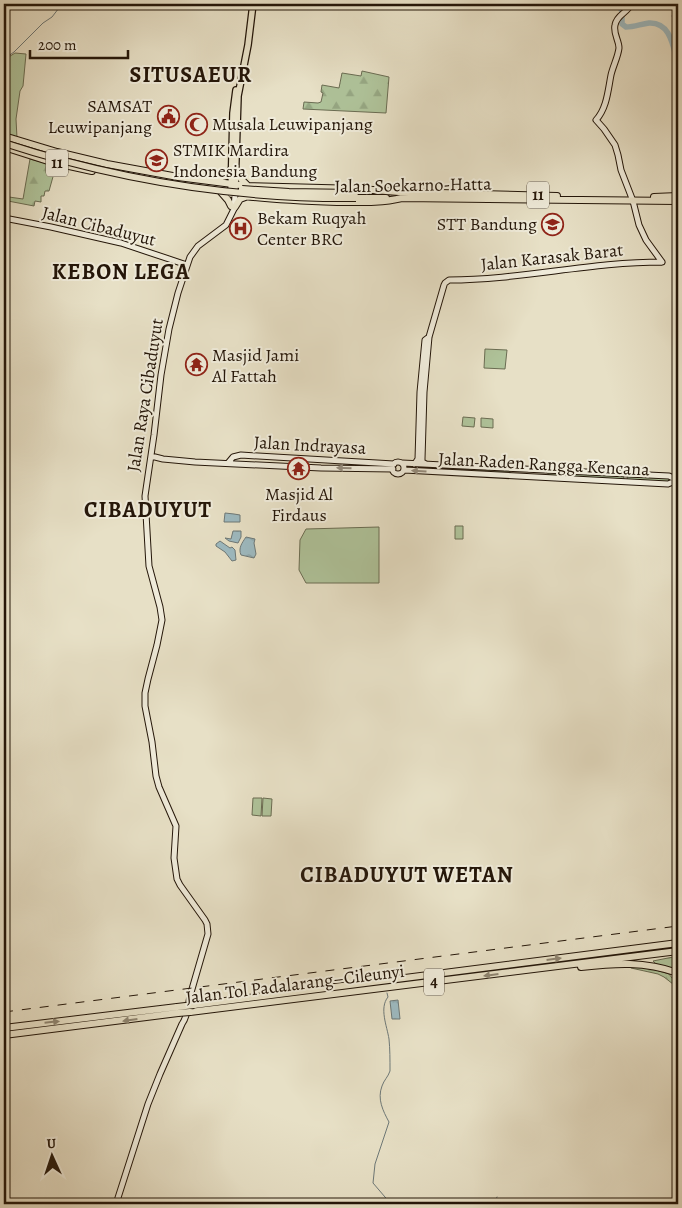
<svg xmlns="http://www.w3.org/2000/svg" width="682" height="1208" font-family="Alegreya,serif">
	<style>
		.green { fill: #afc39a; stroke: #6a6c52 }
		.forest { fill: url(#forest-firs); stroke: #6a6c52 }
		.water { fill: url(#water-ripples); stroke: #6d7877 }
		.lines { fill: none; stroke-linecap: round; stroke-linejoin: round }
		.stream { stroke: #6d7877; stroke-width: 1 }
		.river { stroke: #9dbac1; stroke-width: 5.5 }
		.secondary-casing { stroke: #241609; stroke-width: 7 }
		.primary-casing { stroke: #241609; stroke-width: 8 }
		.highway-casing { stroke: #241609; stroke-width: 8 }
		.secondary { stroke: #efebda; stroke-width: 5 }
		.primary { stroke: #e7e0c6; stroke-width: 5.5 }
		.highway { stroke: #e7e0c6; stroke-width: 6 }
		.rail { stroke: #241609; stroke-width: 1; stroke-dasharray: 9 9; stroke-linecap: butt }
		.highway-bridge-casing { stroke: #241609; stroke-width: 8; stroke-linecap: butt }
		.highway-bridge { stroke: #e7e0c6; stroke-width: 6 }
		.oneway { fill: #948b7c }
		.oneway2 { fill: #8f8571 }
		.labels { text-anchor: middle; dominant-baseline: central; stroke-width: 4; stroke-linejoin: round; paint-order: stroke }
		.shield { fill: #efebda; stroke: #615648; stroke-width: 1 }
		.shield-label { font-size: 16px; font-weight: bold; fill: #241609 }
		.poi-label { font-size: 18px; fill: #241609; stroke: #efebda; text-anchor: start }
		.street-label { font-size: 18px; fill: #241609; stroke: #efebda }
		.district-label { font-size: 22px; font-weight: bold; letter-spacing: 1px; fill: #241609; stroke: #efebda }
	</style>
	<defs>
		<pattern id="forest-firs" width="22" height="20" patternUnits="userSpaceOnUse" patternTransform="scale(1.25)"><rect width="22" height="20" fill="#afc39a"/><path d="M5 1l3.5 6h-7zM16 11l3.5 6h-7z" fill="#96a783"/></pattern>
		<pattern id="water-ripples" width="26" height="14" patternUnits="userSpaceOnUse" patternTransform="scale(1.25)"><rect width="26" height="14" fill="#9dbac1"/><path d="M2 4q2-2 4 0t4 0M15 11q2-2 4 0t4 0" fill="none" stroke="#879fa4"/></pattern>
	</defs>
	<rect width="100%" height="100%" fill="#e7e0c6"/>
	<filter id="stains"><feTurbulence type="fractalNoise" baseFrequency=".004" numOctaves="4"/><feColorMatrix values="0 0 0 0 .2 0 0 0 0 .09 0 0 0 0 .02 0 0 0 .5 -.17"/></filter>
	<radialGradient id="worn" r=".72"><stop offset=".6" stop-color="#630" stop-opacity="0"/><stop offset="1" stop-color="#630" stop-opacity=".3"/></radialGradient>
	<!-- green -->
	<path class="green" d="M15,53L26,54L23,86L20,91L16,119L17,138L4,133V60Z
		M485,349L507,350L505,369L484,368Z
		M463,417L475,418L474,427L462,426Z
		M481,418L493,419V428L481,427Z
		M452,468L510,470V473L452,471Z
		M548,471L622,475L624,478L623,480L548,475Z
		M628,476L668,478L670,480L668,482L628,480L627,478Z
		M455,526H463V539H455Z
		M379,527V583H306L299,570L300,540L306,529Z
		M253,798H262L261,816L252,815Z
		M263,798L272,799L271,816H262Z"/>
	<!-- forest -->
	<path class="forest" d="M362,71L389,77L386,113L303,109L304,102L318,103L321,102L323,93L321,92L322,85L339,88L342,73L361,76Z
		M30,159L56,166L49,191H45L44,196H41V202L35,201L34,206L8,201L9,197L23,199Z
		M678,956V971L657,965L653,961Z
		M631,966L656,970L669,974L672,978L678,980V988L664,977L658,974L631,968Z"/>
	<!-- water -->
	<path class="water" d="M225,513L234,514L240,515V522H224Z
		M233,531H241V537L238,543L229,541L225,538L231,539Z
		M246,537L255,539L254,543L256,554L254,558L241,555C238,548 242,543 246,537Z
		M220,541L230,548L232,547L235,550L236,560L232,561L225,552L216,546V544Z
		M398,1000L400,1019H392L390,1001Z"/>
	<g class="lines">
		<!-- stream -->
		<path class="stream" d="M672,16H678
			M4,59L14,52L43,23L52,17L62,4
			M387,993L388,997C379,1008 387,1026 389,1039C390,1049 390,1060 390,1071C388,1077 384,1080 382,1086C377,1099 383,1111 389,1122L375,1164L373,1183L391,1204
			M494,1204L497,1197"/>
		<!-- river -->
		<path class="river" d="M619,4L618,5L622,11V24L626,27C634,27 641,24 649,23C671,22 673,47 678,64"/>
		<defs>
			<path id="secondary" d="M631,4C628,13 617,14 615,25C613,34 619,40 619,48C618,57 613,66 611,75C608,90 607,108 596,120L604,129L615,145L618,155L621,170L633,201L639,225L646,240L662,262
				M4,218L51,227L121,243L187,265
				M151,456L163,459L195,462L321,468L393,469
				M392 468a6 6 0 1 1 12 0a6 6 0 1 1-12 0Z
				M228,463L233,457L241,455L394,464
				M402,463C491,467 580,471 669,476L677,480
				M414,464L416,462L418,459L420,392L425,340L429,337
				M426,464L422,462V459L424,392L429,337L444,285L445,283L449,280C520,280 590,262 662,262
				M404,470L668,484L678,480
				M116,1204L148,1104L160,1074L182,1024C188,1016 188,1005 190,996L208,934L207,924L205,920L180,885L177,879L174,858L176,826L159,787L156,776L152,742L145,706V693L148,679L157,645L162,620L160,607L149,566L145,496L154,435L161,375L169,329L178,293L190,257L198,246L226,225L234,209L235,195"/>
			<path id="primary" d="M235,188L238,96L248,45L253,4
				M231,194L233,113L236,90"/>
			<path id="highway" d="M4,136L57,152L107,164L178,177L248,186L360,189L399,192L557,196
				M4,147L51,162L92,171
				M236,169L241,179L248,186
				M214,179L226,176L232,168
				M221,192L228,200L231,206
				M245,196C276,200 306,201 337,202C360,202 381,203 402,198L678,201
				M654,197L678,196
				M356,198H386
				M235,207L240,199L248,196
				M581,967C616,963 644,961 678,973
				M194,1005L678,943
				M190,1012L678,951
				M4,1028L177,1007
				M4,1035L178,1013"/>
		</defs>
		<!-- secondary casing -->
		<use href="#secondary" class="secondary-casing"/>
		<!-- primary casing -->
		<use href="#primary" class="primary-casing"/>
		<!-- highway casing -->
		<use href="#highway" class="highway-casing"/>
		<!-- secondary -->
		<use href="#secondary" class="secondary"/>
		<!-- primary -->
		<use href="#primary" class="primary"/>
		<!-- highway -->
		<use href="#highway" class="highway"/>
		<!-- rail -->
		<path class="rail" d="M4,1012L678,926"/>
		<defs>
			<path id="highway-bridge" d="M4,143C117,180 237,199 356,198
				M242,189L289,192L355,193
				M177,1007L194,1005
				M178,1013L190,1012"/>
		</defs>
		<!-- highway-bridge casing -->
		<use href="#highway-bridge" class="highway-bridge-casing"/>
		<!-- highway-bridge -->
		<use href="#highway-bridge" class="highway-bridge"/>
	</g>
	<!-- one-way arrows -->
	<defs><path id="oneway-solid" d="M-6-.8H1V-3.2L6.5 0L1 3.2V.8H-6Z" transform="scale(1.25)"/></defs>
	<g class="oneway">
		<use href="#oneway-solid" transform="translate(344 468) rotate(-179)"/>
		<use href="#oneway-solid" transform="translate(419 471) rotate(-177)"/>
	</g>
	<g class="oneway2">
		<use href="#oneway-solid" transform="translate(554 959) rotate(-7)"/>
		<use href="#oneway-solid" transform="translate(491 975) rotate(173)"/>
		<use href="#oneway-solid" transform="translate(130 1020) rotate(172)"/>
		<use href="#oneway-solid" transform="translate(52 1022) rotate(-6)"/>
	</g>
	<!-- icons -->
	<defs>
		<symbol id="civic-ring" viewBox="-11 -11 22 22"><circle r="9.5" fill="#efebda" stroke="#8f2418" stroke-width="1.5"/><path d="M-.6-6.5H3V-4.5H.6V-3L4-1V1h2V6H-6V1h2V-1L-.6-3ZM-1.2 2.5V6h2.4V2.5Z" fill="#8f2418"/></symbol>
		<symbol id="mosque-ring" viewBox="-11 -11 22 22"><circle r="9.5" fill="#efebda" stroke="#8f2418" stroke-width="1.5"/><path d="M3.5-4.9A6 6 0 1 0 3.5 4.9A5 5 0 1 1 3.5-4.9Z" fill="#8f2418"/></symbol>
		<symbol id="university-ring" viewBox="-11 -11 22 22"><circle r="9.5" fill="#efebda" stroke="#8f2418" stroke-width="1.5"/><path d="M0-5L7-2L0 1L-7-2ZM-4 1L0 2.5L4 1V4Q0 6-4 4Z" fill="#8f2418"/></symbol>
		<symbol id="hospital-ring" viewBox="-11 -11 22 22"><circle r="9.5" fill="#efebda" stroke="#8f2418" stroke-width="1.5"/><path d="M-5-5h3v3.5h4V-5h3V5h-3V1.5h-4V5h-3Z" fill="#8f2418"/></symbol>
		<symbol id="temple-ring" viewBox="-11 -11 22 22"><circle r="9.5" fill="#efebda" stroke="#8f2418" stroke-width="1.5"/><path d="M0-6L5-2H3V0L6.5 2.5H4V6H1.5V3h-3V6H-4V2.5H-6.5L-3 0V-2H-5Z" fill="#8f2418"/></symbol>
	</defs>
	<g fill-rule="evenodd">
		<use href="#civic-ring" x="156" y="104" width="25" height="25"/>
		<use href="#mosque-ring" x="184" y="112" width="25" height="25"/>
		<use href="#university-ring" x="144" y="148" width="25" height="25"/>
		<use href="#university-ring" x="540" y="212" width="25" height="25"/>
		<use href="#hospital-ring" x="228" y="216" width="25" height="25"/>
		<use href="#temple-ring" x="184" y="352" width="25" height="25"/>
		<use href="#temple-ring" x="286" y="456" width="25" height="25"/>
	</g>
	<g class="labels">
		<!-- shield labels -->
		<g class="shield">
			<rect x="46" y="149.5" width="22" height="27" rx="4"/>
			<rect x="527" y="181.5" width="22" height="27" rx="4"/>
			<rect x="424" y="968.5" width="20" height="27" rx="4"/>
		</g>
		<g class="shield-label">
			<text x="57" y="163">11</text>
			<text x="538" y="195">11</text>
			<text x="434" y="982">4</text>
		</g>
		<!-- poi labels -->
		<g class="poi-label">
			<text x="152" y="106" text-anchor="end">SAMSAT<tspan x="152" dy="21">Leuwipanjang</tspan></text>
			<text x="212" y="124">Musala Leuwipanjang</text>
			<text x="173" y="150">STMIK Mardira<tspan x="173" dy="21">Indonesia Bandung</tspan></text>
			<text x="257" y="218">Bekam Ruqyah<tspan x="257" dy="21">Center BRC</tspan></text>
			<text x="537" y="224" text-anchor="end">STT Bandung</text>
			<text x="212" y="355">Masjid Jami<tspan x="212" dy="21">Al Fattah</tspan></text>
			<text x="299" y="494" text-anchor="middle">Masjid Al<tspan x="299" dy="21">Firdaus</tspan></text>
		</g>
		<!-- street labels -->
		<g class="street-label">
			<text transform="translate(413 185) rotate(-1)">Jalan Soekarno-Hatta</text>
			<text transform="translate(99 226) rotate(14)">Jalan Cibaduyut</text>
			<text transform="translate(552 257) rotate(-6)">Jalan Karasak Barat</text>
			<text transform="translate(145 395) rotate(-81)">Jalan Raya Cibaduyut</text>
			<text transform="translate(310 445) rotate(3)">Jalan Indrayasa</text>
			<text transform="translate(544 464) rotate(3)">Jalan Raden Rangga Kencana</text>
			<text transform="translate(295 984) rotate(-7)">Jalan Tol Padalarang–Cileunyi</text>
		</g>
		<!-- district labels -->
		<g class="district-label">
			<text x="191" y="75">SITUSAEUR</text>
			<text x="121" y="272">KEBON LEGA</text>
			<text x="148" y="510">CIBADUYUT</text>
			<text x="407" y="875">CIBADUYUT WETAN</text>
		</g>
	</g>
	<!-- margin -->
	<rect width="682" height="1208" fill="none" stroke="#e7e0c6" stroke-width="20"/>
	<rect x="5" y="5" width="672" height="1198" fill="none" stroke="#241609" stroke-width="2.5"/>
	<rect x="10" y="10" width="662" height="1188" fill="none" stroke="#241609"/>
	<!-- north arrow -->
	<g transform="translate(52 1156) rotate(357)" stroke="#efebda" stroke-width="4" paint-order="stroke">
	<path d="M0-4L9 19L0 12L-9 19Z" fill="#241609"/>
	<text y="-8" font-size="14" font-weight="bold" text-anchor="middle" fill="#241609">U</text>
	</g>
	<!-- scale -->
	<path d="M30 50v8h98v-8" fill="none" stroke="#241609" stroke-width="2.5"/>
	<text x="38" y="50" font-size="15" fill="#241609" stroke="#efebda" stroke-width="4" paint-order="stroke">200 m</text>
	<rect width="100%" height="100%" filter="url(#stains)"/>
	<rect width="100%" height="100%" fill="url(#worn)"/>
</svg>
